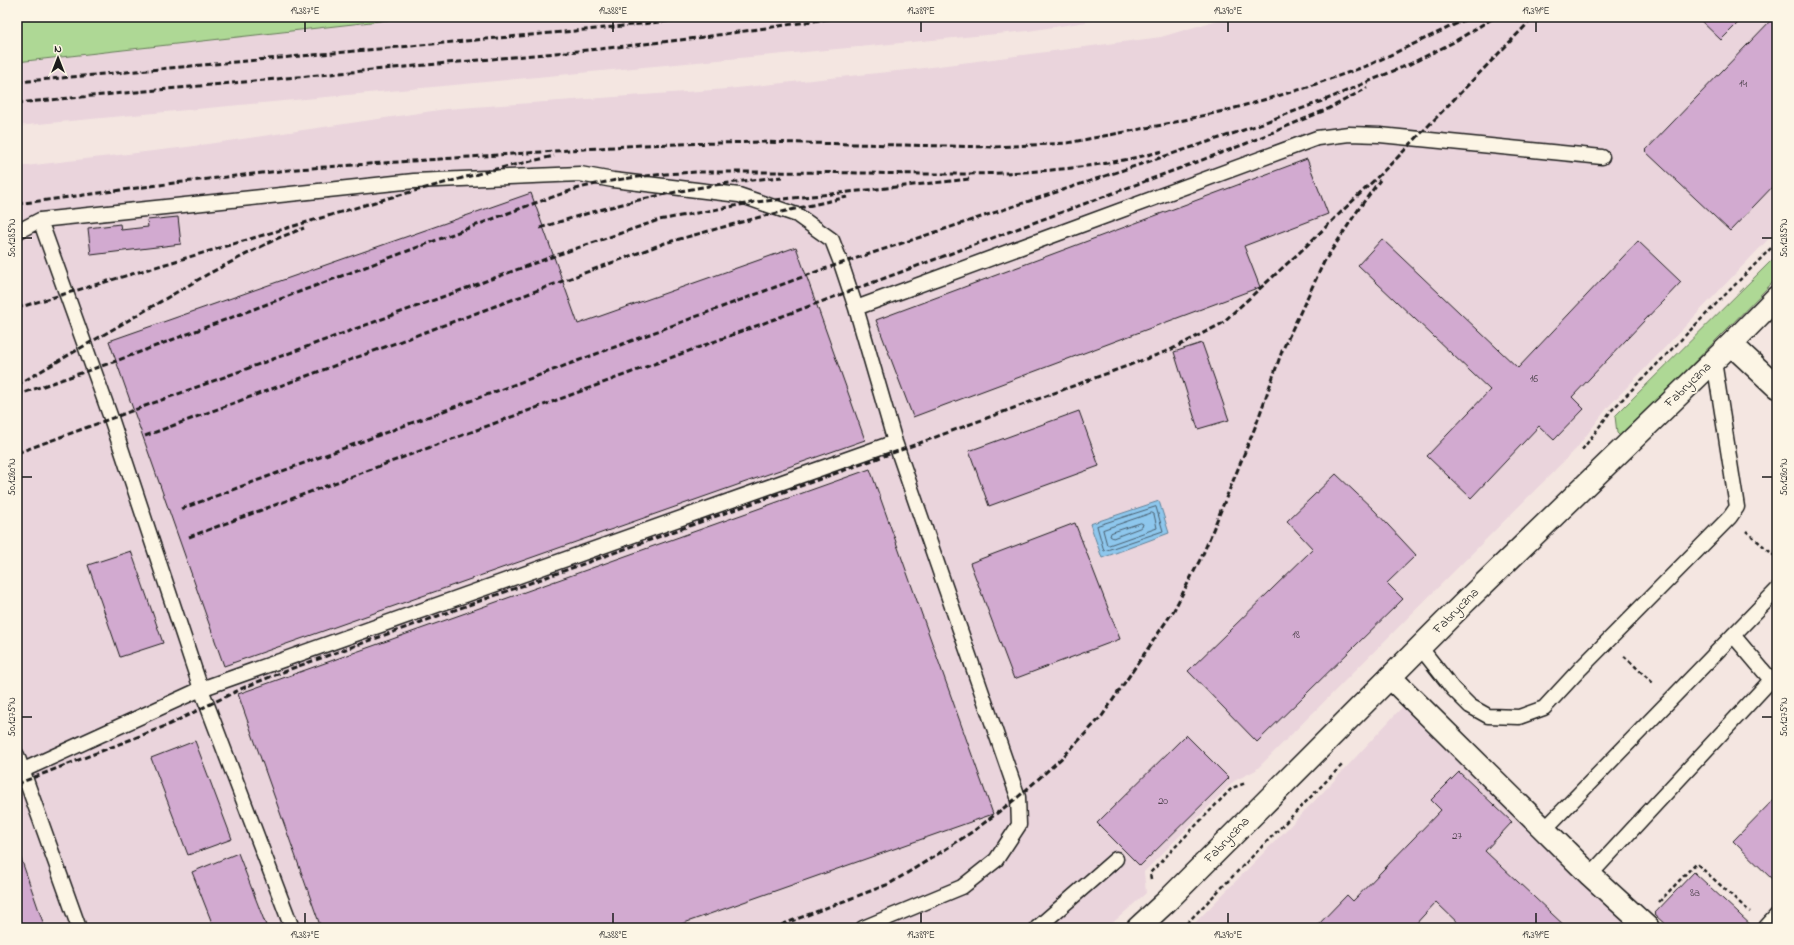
<svg xmlns="http://www.w3.org/2000/svg" width="1794" height="945" font-family="'Indie Flower',sans-serif">
	<style>
		.built { fill: #ead4dc }
		.green { fill: #aed895; stroke: #657a58 }
		.water { fill: #8ec7ed; stroke: #608399 }
		.lines { fill: none; stroke-linecap: round; stroke-linejoin: round }
		.shore { stroke: #4a6070; stroke-width: 1 }
		.building { fill: #d2aad0; stroke: #1c1c1c }
		.lane-casing { stroke: #1c1c1c; stroke-width: 17 }
		.street-casing { stroke: #1c1c1c; stroke-width: 25 }
		.path { stroke: #1c1c1c; stroke-width: 2.5; stroke-dasharray: 4 3; stroke-linecap: butt }
		.lane { stroke: #fcf5e5; stroke-width: 14 }
		.street { stroke: #fcf5e5; stroke-width: 22 }
		.rail { stroke: #1c1c1c; stroke-width: 3; stroke-dasharray: 6 3; stroke-linecap: butt }
		.ticks { fill: none; stroke: #1c1c1c; stroke-width: 1.5 }
		.labels { text-anchor: middle; dominant-baseline: central; stroke-width: 4; stroke-linejoin: round; paint-order: stroke }
		.number-label { font-size: 11px; fill: #4a4049 }
		.street-label { font-size: 13px; fill: #1c1c1c; stroke: #fcf5e5 }
		.neatline { fill: none; stroke: #1c1c1c; stroke-width: 1.5 }
		.ticks-label { font-size: 10px; text-anchor: middle; fill: #1c1c1c }
	</style>
	<rect width="100%" height="100%" fill="#f4e6e1"/>
	<filter id="ink" filterUnits="userSpaceOnUse"><feTurbulence type="fractalNoise" baseFrequency=".025" numOctaves="2"/><feDisplacementMap in="SourceGraphic" scale="8" xChannelSelector="R" yChannelSelector="G"/><feConvolveMatrix kernelMatrix="1 2 1 2 8 2 1 2 1" color-interpolation-filters="sRGB"/></filter>
	<g filter="url(#ink)">
		<!-- built -->
		<path class="built" d="M415,17H1118L1028,31L17,126V62Z
			M1228,17H1777V230L1608,407L1576,449L1256,770L1234,781L1144,872L1146,893L1107,928H17V167L187,147L446,109L727,89L916,69L1161,37Z
			M1405,704L1634,928H1190L1329,786Z"/>
		<!-- green -->
		<path class="green" d="M17,17H415L17,62Z
			M1777,255V278L1621,437L1617,433L1615,416Z"/>
		<!-- water -->
		<path class="water" d="M1159,501L1169,533L1102,558L1090,524Z"/>
		<g class="lines">
			<!-- shore -->
			<path class="shore" d="M1156,507L1163,531L1104,551L1097,526Z
				M1152,513L1154,514L1157,528L1109,545H1107L1103,530Z
				M1141,523L1143,524L1142,527L1113,538L1110,536L1111,533Z"/>
		</g>
		<!-- building -->
		<path class="building" d="M1697,17H1744L1721,40Z
			M1774,17H1777V182L1730,231L1645,151Z
			M1307,159L1328,214L1244,246L1260,287L913,417L876,320Z
			M531,193L578,324L796,247L865,440L224,666L109,341Z
			M178,217L181,244L91,255L88,228L120,224L121,230L148,227L147,220Z
			M1382,239L1518,368L1638,241L1681,282L1572,397L1584,409L1554,440L1539,426L1471,498L1427,456L1490,390L1358,265Z
			M1202,343L1229,420L1198,429L1174,352Z
			M1079,411L1099,466L989,506L969,451Z
			M870,469L993,814L670,928H321L238,694Z
			M1336,474L1375,511L1416,555L1387,583L1403,599L1257,742L1188,671L1313,549L1287,521Z
			M1075,523L1120,639L1014,679L970,563Z
			M131,551L163,643L120,657L88,565Z
			M1186,735L1229,778L1140,866L1097,823Z
			M195,741L232,839L188,855L151,758Z
			M1459,772L1512,822L1485,851L1567,928H1463L1436,902L1412,928H1315L1347,895L1353,901L1441,810L1431,800Z
			M1777,796V884L1733,841Z
			M17,847L45,928H17Z
			M238,853L267,928H214L192,872Z
			M1694,872L1754,928H1669L1654,914Z"/>
		<g class="lines">
			<defs>
				<path id="lane" d="M40,220L111,418L201,689L292,928
					M17,232L40,220L414,181L580,174L613,180L739,195L797,215L832,240L841,263L856,308L895,442L1018,797L1019,825L996,860L962,887L863,928
					M856,308L1317,138L1349,134L1380,135L1602,157
					M1420,647L1453,689L1470,706L1488,716L1519,717L1544,708L1580,669L1730,517L1737,507L1714,361
					M17,755L79,928
					M17,773L201,689L895,442
					M1545,829L1777,590
					M1590,875L1771,680L1733,635
					M1766,927L1777,915
					M1037,928L1116,859"/>
				<path id="street" d="M1731,344L1777,387
					M1390,677L1590,875L1648,928
					M1138,928L1166,902L1464,603L1731,344L1777,297"/>
			</defs>
			<!-- lane casing -->
			<use href="#lane" class="lane-casing"/>
			<!-- street casing -->
			<use href="#street" class="street-casing"/>
			<!-- path -->
			<path class="path" d="M1582,450L1611,411L1777,242
				M1746,531L1777,558
				M1624,656L1654,684
				M1151,879L1150,873L1232,788L1246,783
				M1659,902L1696,863L1750,912
				M1182,928L1343,764"/>
			<!-- lane -->
			<use href="#lane" class="lane"/>
			<!-- street -->
			<use href="#street" class="street"/>
			<!-- rail -->
			<path class="rail" d="M17,82L596,29L704,17
				M17,103L599,49L697,38L841,17
				M17,204L174,183L297,169L641,145L758,142L994,147L1067,143L1162,125L1228,110L1302,89L1369,65L1471,17
				M540,228C619,202 699,184 782,177
				M17,308L385,199L496,169L554,156
				M17,385L208,274L276,239L304,228
				M17,395L116,361L535,203C549,199 562,193 576,189C616,178 657,174 698,172C754,172 809,172 865,173C964,175 1066,177 1163,151
				M145,436L665,243L760,217L847,197
				M17,453L554,256L659,220L756,202L970,179
				M181,509L821,270L1241,131L1325,100L1410,64L1452,43L1495,17
				M189,537L1245,144L1328,109L1367,88
				M17,784L168,725L245,687L293,668L898,451L1170,350L1221,324L1301,251L1397,158L1534,17
				M773,928L889,884L935,856L975,830L1018,797L1063,757L1102,716L1174,610L1203,554L1256,425L1282,351L1324,262L1360,207L1380,180"/>
		</g>
	</g>
	<!-- ticks -->
	<path class="ticks" d="M305,22V32M613,22V32M921,22V32M1228,22V32M1536,22V32M22,238H32M1762,238H1772M22,477H32M1762,477H1772M22,717H32M1762,717H1772M305,913V923M613,913V923M921,913V923M1228,913V923M1536,913V923"/>
	<g class="labels">
		<!-- number labels -->
		<g class="number-label">
			<text x="1743" y="84">14</text>
			<text x="1534" y="379">16</text>
			<text x="1296" y="635">18</text>
			<text x="1163" y="801">20</text>
			<text x="1457" y="836">27</text>
			<text x="1695" y="893">8a</text>
		</g>
		<!-- street labels -->
		<g class="street-label">
			<text transform="translate(1688 385) rotate(-44)">Fabryczna</text>
			<text transform="translate(1456 611) rotate(-45)">Fabryczna</text>
			<text transform="translate(1227 840) rotate(-46)">Fabryczna</text>
		</g>
	</g>
	<!-- margin -->
	<rect width="1794" height="945" fill="none" stroke="#fcf5e5" stroke-width="44"/>
	<!-- north arrow -->
	<g transform="translate(58 58)" stroke="#fcf5e5" stroke-width="3" paint-order="stroke">
	<path d="M0-3L7 15L0 10L-7 15Z" fill="#1c1c1c"/>
	<text y="-6" font-size="11" font-weight="bold" text-anchor="middle" fill="#1c1c1c">N</text>
	</g>
	<rect x="22" y="22" width="1750" height="901" class="neatline"/>
	<g class="ticks-label">
		<text x="305" y="14">19.387°E</text>
		<text x="613" y="14">19.388°E</text>
		<text x="921" y="14">19.389°E</text>
		<text x="1228" y="14">19.390°E</text>
		<text x="1536" y="14">19.391°E</text>
		<text transform="translate(11 238) rotate(-90)" y="4">50.1285°N</text>
		<text transform="translate(1783 238) rotate(-90)" y="4">50.1285°N</text>
		<text transform="translate(11 477) rotate(-90)" y="4">50.1280°N</text>
		<text transform="translate(1783 477) rotate(-90)" y="4">50.1280°N</text>
		<text transform="translate(11 717) rotate(-90)" y="4">50.1275°N</text>
		<text transform="translate(1783 717) rotate(-90)" y="4">50.1275°N</text>
		<text x="305" y="938">19.387°E</text>
		<text x="613" y="938">19.388°E</text>
		<text x="921" y="938">19.389°E</text>
		<text x="1228" y="938">19.390°E</text>
		<text x="1536" y="938">19.391°E</text>
	</g>
</svg>
